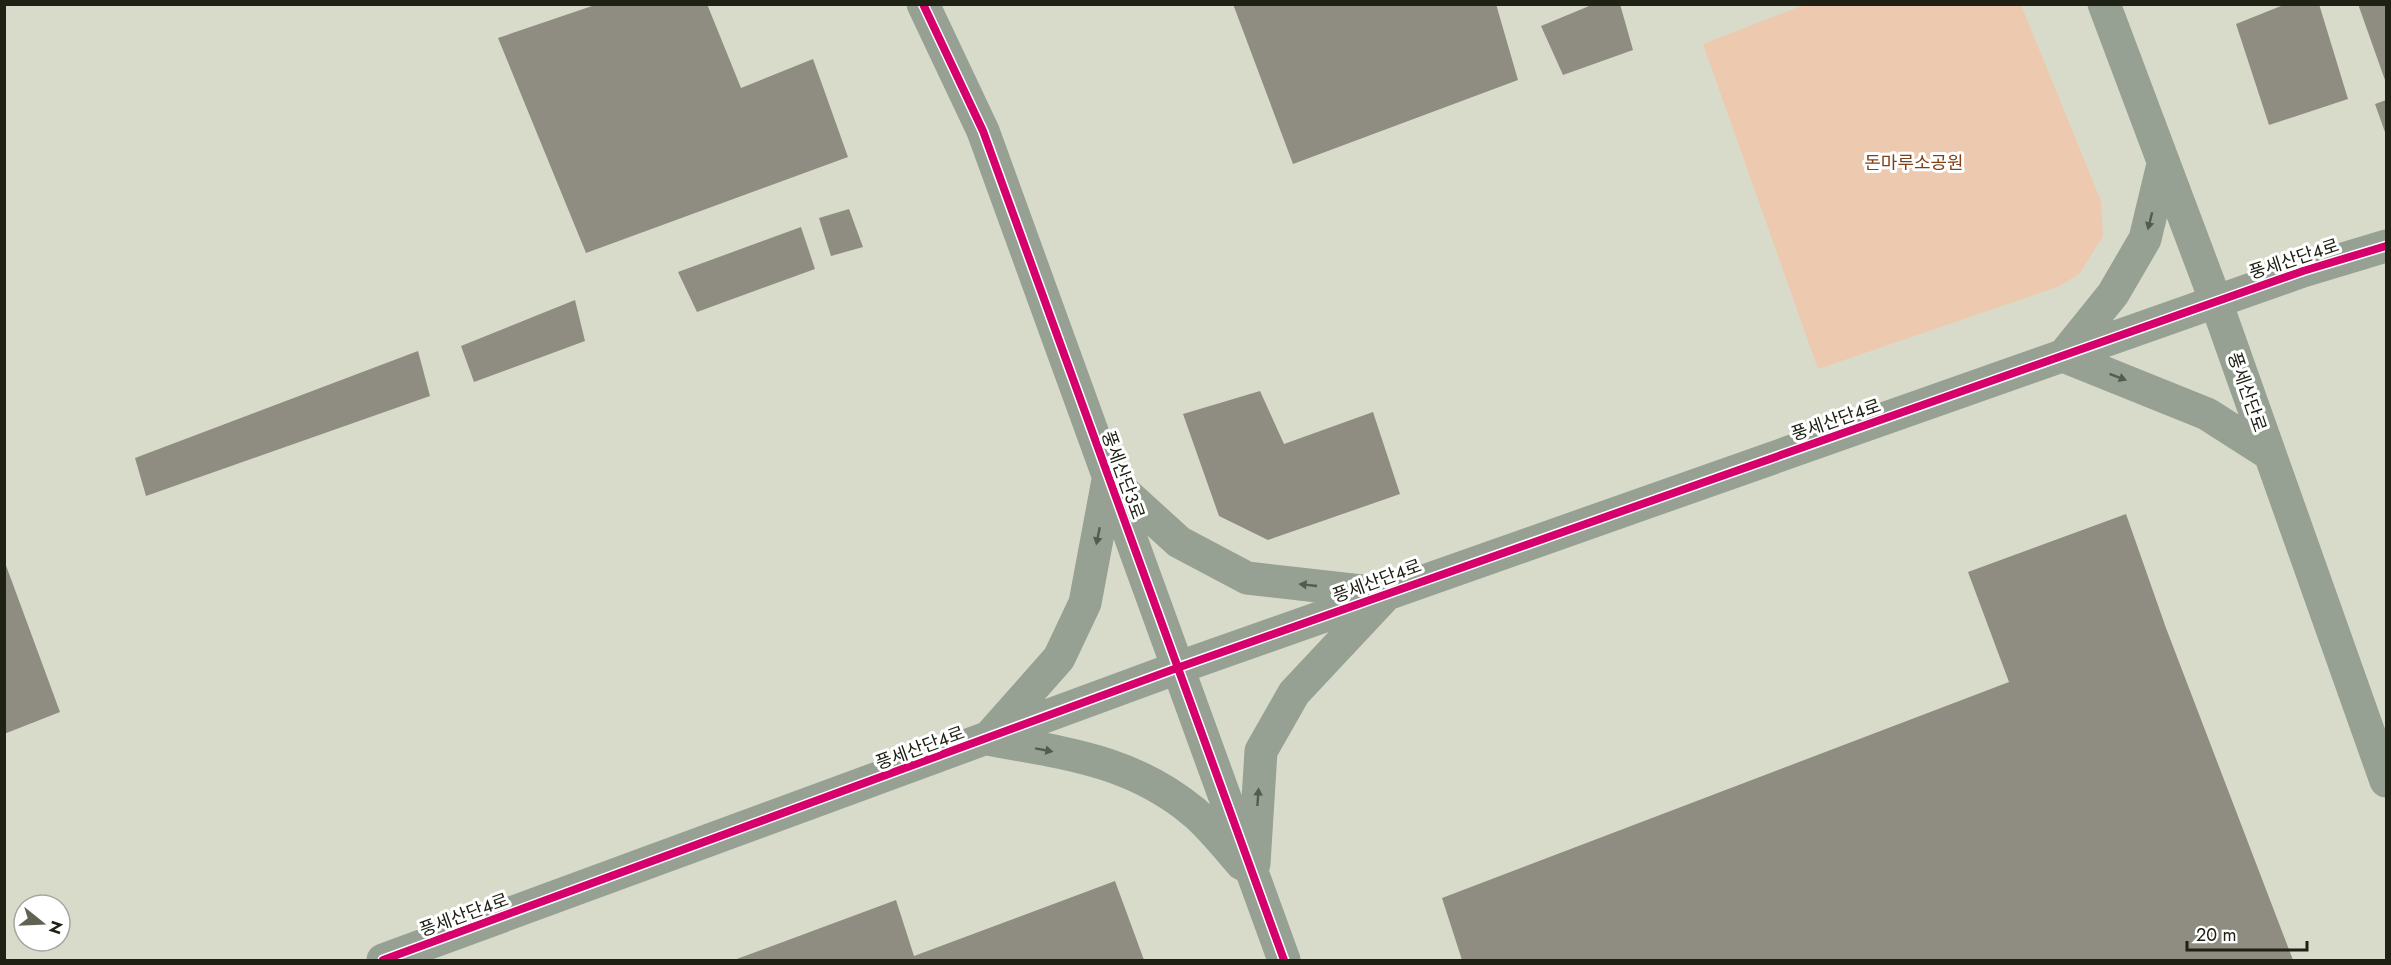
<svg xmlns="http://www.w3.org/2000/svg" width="2391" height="965" font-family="Jost,'Noto Sans KR',sans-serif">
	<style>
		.green { fill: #ecc9af }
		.building { fill: #8f8d81 }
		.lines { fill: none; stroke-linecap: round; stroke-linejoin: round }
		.minor { stroke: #96a193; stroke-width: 33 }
		.cycleway-casing { stroke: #fff; stroke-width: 11 }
		.cycleway { stroke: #d6006c; stroke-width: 8 }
		.oneway { fill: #555b4e }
		.labels { text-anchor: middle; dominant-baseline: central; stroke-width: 6; stroke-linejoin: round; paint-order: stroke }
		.park-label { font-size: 18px; fill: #823f15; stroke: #fff }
		.street-label { font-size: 18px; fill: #202115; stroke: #fff }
	</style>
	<rect width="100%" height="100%" fill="#d9dbca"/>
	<!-- green -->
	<path class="green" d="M1804,5H2021L2101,201L2103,236L2080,273L2060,286L1818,369L1703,44Z"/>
	<!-- building -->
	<path class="building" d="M598,4H707L741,88L813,59L848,157L586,253L498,38Z
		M1233,4H1496L1518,80L1293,164Z
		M1594,4H1620L1633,50L1563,75L1541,26Z
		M2286,4H2319L2348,99L2269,125L2236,24Z
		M2358,4H2386V83Z
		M2386,100V135L2375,104Z
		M849,209L863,247L831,256L819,218Z
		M801,227L815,269L697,312L678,272Z
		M575,300L585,341L474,382L461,346Z
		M418,351L430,396L146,496L135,458Z
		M1260,391L1284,444L1373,412L1400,494L1268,540L1219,516L1183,414Z
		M2126,514L2166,628L2293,960H1462L1442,898L2009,682L1968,572Z
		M4,560L60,712L4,734Z
		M1115,881L1144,960H734L896,900L914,956Z"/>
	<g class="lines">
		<!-- minor -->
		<path class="minor" d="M923,4L983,131L1284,960
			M2104,4L2216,302L2386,781
			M2163,164L2145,239L2113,294L2063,356L2207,414L2268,453
			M1113,482L1179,542L1247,578L1379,593
			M990,736L1059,658L1085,603L1108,480
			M987,739C1064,753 1132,760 1195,813C1212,828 1227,847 1242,864
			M1254,864L1261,751L1294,693L1384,597
			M383,960L1177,668L2303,271L2386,246"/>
		<defs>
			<path id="cycleway" d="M923,4L983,131L1284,960
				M383,960L1177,668L2303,271L2386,246"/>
		</defs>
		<!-- cycleway casing -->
		<use href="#cycleway" class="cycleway-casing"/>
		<!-- cycleway -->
		<use href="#cycleway" class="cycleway"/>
	</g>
	<!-- one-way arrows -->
	<defs><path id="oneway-solid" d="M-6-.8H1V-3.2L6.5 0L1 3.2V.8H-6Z" transform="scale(1.5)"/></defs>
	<g class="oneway">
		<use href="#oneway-solid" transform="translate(2150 221) rotate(104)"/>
		<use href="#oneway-solid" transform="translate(2118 377) rotate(21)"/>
		<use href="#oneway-solid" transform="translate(1098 536) rotate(101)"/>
		<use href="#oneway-solid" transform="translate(1308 585) rotate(-174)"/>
		<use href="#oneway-solid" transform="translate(1044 750) rotate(10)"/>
		<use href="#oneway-solid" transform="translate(1258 797) rotate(-86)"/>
	</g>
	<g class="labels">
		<!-- park labels -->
		<g class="park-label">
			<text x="1914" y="163">돈마루소공원</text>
		</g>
		<!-- street labels -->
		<g class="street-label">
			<text transform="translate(2294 259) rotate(-18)">풍세산단4로</text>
			<text transform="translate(2247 392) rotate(71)">풍세산단로</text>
			<text transform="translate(1836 420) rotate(-19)">풍세산단4로</text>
			<text transform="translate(1123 475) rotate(70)">풍세산단3로</text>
			<text transform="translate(1377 581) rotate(-20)">풍세산단4로</text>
			<text transform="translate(920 748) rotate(-20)">풍세산단4로</text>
			<text transform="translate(464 915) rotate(-20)">풍세산단4로</text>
		</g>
	</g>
	<!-- border -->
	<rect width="2391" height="965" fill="none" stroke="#202115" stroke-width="12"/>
	<!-- north arrow -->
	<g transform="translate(42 923) rotate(108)"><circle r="28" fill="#ffffff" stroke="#a6a6a1" stroke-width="1.5"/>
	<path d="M0-4.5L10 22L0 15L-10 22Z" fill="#616254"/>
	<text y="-9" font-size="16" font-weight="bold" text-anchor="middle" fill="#202115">N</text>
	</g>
	<!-- scale -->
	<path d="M2187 941v9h120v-9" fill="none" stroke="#202115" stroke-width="3"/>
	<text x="2196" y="941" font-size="18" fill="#202115" stroke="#ffffff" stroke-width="4.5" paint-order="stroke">20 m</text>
</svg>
